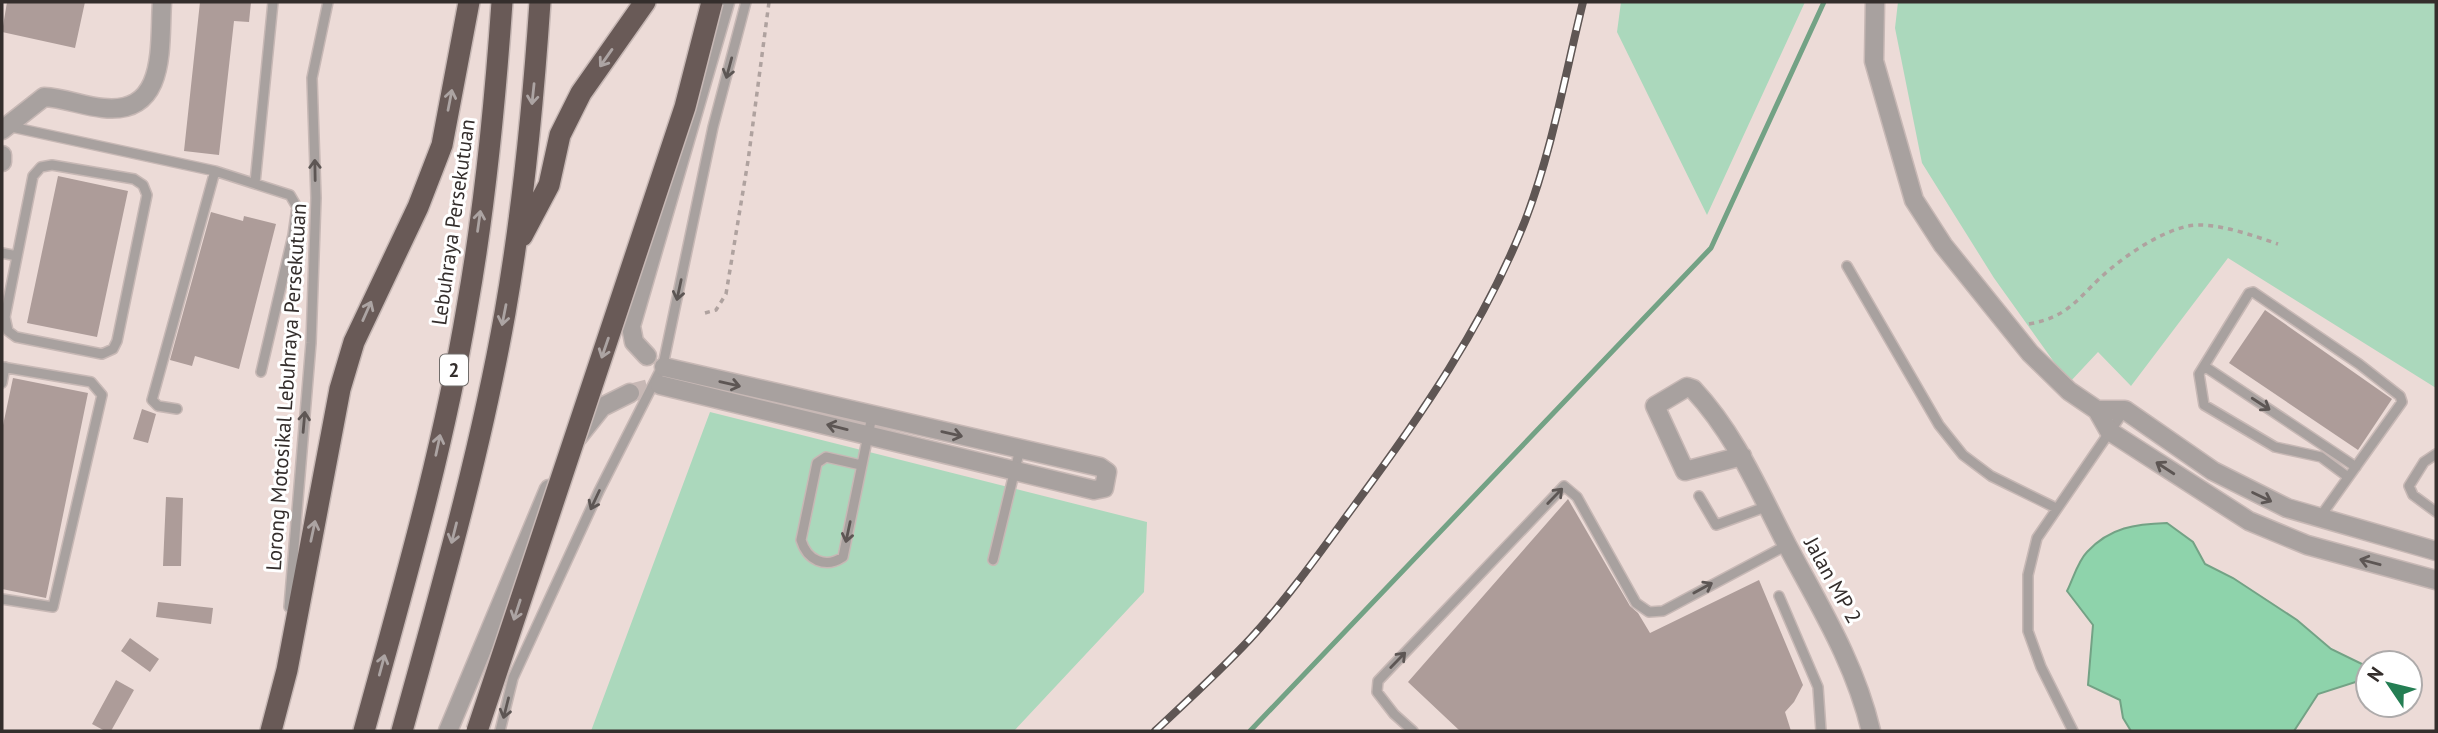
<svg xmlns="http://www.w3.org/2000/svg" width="2438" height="733" font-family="'PT Sans',sans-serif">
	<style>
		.green { fill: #abd8bc }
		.water { fill: #8ed3ab; stroke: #73a285; stroke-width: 2 }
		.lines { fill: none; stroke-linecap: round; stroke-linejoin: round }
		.stream { stroke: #73a285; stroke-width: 5 }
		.building { fill: #ad9c99 }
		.street-tunnel { stroke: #c7b8b5; stroke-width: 18; stroke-dasharray: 18 9; stroke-linecap: butt }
		.lane-casing { stroke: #c7b8b5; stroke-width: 12 }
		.street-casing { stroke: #c7b8b5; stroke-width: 21 }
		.highway-casing { stroke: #c7b8b5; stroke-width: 24 }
		.path { stroke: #afa29f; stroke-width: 3.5; stroke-dasharray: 5 5; stroke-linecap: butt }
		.lane { stroke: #a8a19f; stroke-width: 9 }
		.street { stroke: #a8a19f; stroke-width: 18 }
		.highway { stroke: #695a57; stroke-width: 21 }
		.rail-casing { stroke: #5f5654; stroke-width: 8 }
		.rail { stroke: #fff; stroke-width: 5; stroke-dasharray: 16; stroke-linecap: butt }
		.highway-bridge-casing { stroke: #c7b8b5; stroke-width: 24; stroke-linecap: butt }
		.highway-bridge { stroke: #695a57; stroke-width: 21 }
		.oneway { stroke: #aca4a3 }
		.oneway2 { stroke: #5d5654 }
		.labels { text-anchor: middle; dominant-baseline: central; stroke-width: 6; stroke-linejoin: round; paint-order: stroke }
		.shield { fill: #fff; stroke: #716d6b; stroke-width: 2 }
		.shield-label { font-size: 19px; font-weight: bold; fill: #342e2c }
		.street-label { font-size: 21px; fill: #342e2c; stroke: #fff }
	</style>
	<rect width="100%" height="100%" fill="#ecdbd7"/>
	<!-- green -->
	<path class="green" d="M1621,2H1805L1707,215L1617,32Z
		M1898,2H2436V388L2228,258L2131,386L2098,352L2069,383L1994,278L1922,163L1895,28Z
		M710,412L1147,522L1144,592L1014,731H591Z"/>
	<!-- water -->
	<path class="water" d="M2167,523L2193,542L2205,564L2233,578L2297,620L2331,649L2368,667V678L2318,694L2294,731H2131L2123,718L2120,700L2088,685L2093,625L2067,591C2073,579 2078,561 2087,552C2110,527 2136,524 2167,523Z"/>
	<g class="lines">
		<!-- stream -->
		<path class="stream" d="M1250,731L1711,248L1824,2"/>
	</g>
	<!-- building -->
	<path class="building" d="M7,2H85L75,48L2,32Z
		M200,2H251L249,22L234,21L219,155L184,151Z
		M58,176L128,191L97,337L27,323Z
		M211,212L243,221L244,216L276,224L239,369L195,356L192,366L170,360Z
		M2265,310L2392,399L2358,450L2229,363Z
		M13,378L88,393L46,598L2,589V430Z
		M142,409L156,414L148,443L133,439Z
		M166,497L183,498L181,566H163Z
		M1568,499L1630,606L1638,613L1650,633L1759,580L1803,685L1794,702L1785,712L1791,731H1460L1408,682Z
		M158,602L213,608L211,624L156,617Z
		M130,638L159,659L150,672L121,651Z
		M116,680L134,690L111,731H105L92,724Z"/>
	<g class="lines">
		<!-- street-tunnel -->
		<path class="street-tunnel" d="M630,393L660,385"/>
		<defs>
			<path id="lane" d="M7,126L215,171L290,195L297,207L293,235L261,372
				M52,165L134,179L143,185L147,195L117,341L113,349L102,354L16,337L8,331L5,317L33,176L41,167Z
				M255,183L273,2
				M2,253L17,256
				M1847,266L1939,425L1963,455L1991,476L2056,508
				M2204,366L2356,467
				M2,367L91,382L102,395L53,607L2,599
				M2,383L5,367
				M177,409L158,406L152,400L215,171
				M2436,454L2424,462L2409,486L2413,495L2436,512
				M861,465L826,457L817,463L801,540C807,560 825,569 843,557L872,416
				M1699,496L1716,525L1768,506
				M2320,517L2402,402L2400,396L2359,364L2253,292L2249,293L2199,374L2204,405L2275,447L2321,457L2348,477
				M993,560L1020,449
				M1779,596L1818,687L1821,731
				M289,607L311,343L316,198L312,78L328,2
				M500,731L513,678L599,491L663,365L713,127L746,2
				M1413,731L1394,714L1377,692L1378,681L1564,486L1577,497L1636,603L1649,612L1663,611L1787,545
				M2073,731L2041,667L2028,631V575L2037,538L2124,411"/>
			<path id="street" d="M1875,2L1874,61L1914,200L1943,245L2030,353L2069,391L2097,410L2109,431L2249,521L2307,545L2436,580
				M2,130L44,97C64,98 83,106 103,108C168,115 159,45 162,2
				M2,155V162
				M647,356L634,342L631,326L725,2
				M660,385L1094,490L1104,488L1107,472L1100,467L664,367
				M2097,410H2125L2213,471L2287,508L2436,551
				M578,437L602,407L630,393
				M1742,456L1685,471L1655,406L1687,387L1693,389C1736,435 1759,491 1787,545C1820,607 1855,663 1871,731
				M448,731L549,489"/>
			<path id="highway" d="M522,236L549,185L560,135L581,93L645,2
				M271,731L287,670L340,389L354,342L418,207L442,145L469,2
				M364,731C402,592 443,451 467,308C485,207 495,104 502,2
				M402,731C440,593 480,454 505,313C523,210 533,106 540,2"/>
		</defs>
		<!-- lane casing -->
		<use href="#lane" class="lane-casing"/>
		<!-- street casing -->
		<use href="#street" class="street-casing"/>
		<!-- highway casing -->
		<use href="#highway" class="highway-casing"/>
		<!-- path -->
		<path class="path" d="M705,313L716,310L726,294L748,161L769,2
			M2029,324C2066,317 2074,303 2100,278C2123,257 2157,233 2188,226C2214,221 2254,236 2278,244"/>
		<!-- lane -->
		<use href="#lane" class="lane"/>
		<!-- street -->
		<use href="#street" class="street"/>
		<!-- highway -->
		<use href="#highway" class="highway"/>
		<defs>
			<path id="rail" d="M1155,731C1187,701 1220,671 1250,639C1288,598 1321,551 1354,506C1420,417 1484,325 1525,221C1552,151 1565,75 1583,2"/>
		</defs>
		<!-- rail casing -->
		<use href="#rail" class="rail-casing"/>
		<!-- rail -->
		<use href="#rail" class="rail"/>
		<defs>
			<path id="highway-bridge" d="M477,731L685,107L712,2"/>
		</defs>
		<!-- highway-bridge casing -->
		<use href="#highway-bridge" class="highway-bridge-casing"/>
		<!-- highway-bridge -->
		<use href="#highway-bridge" class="highway-bridge"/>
	</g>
	<!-- one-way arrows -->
	<defs><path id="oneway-shaft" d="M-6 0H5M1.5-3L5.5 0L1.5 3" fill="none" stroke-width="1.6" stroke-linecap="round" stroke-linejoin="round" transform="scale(1.75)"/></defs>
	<g class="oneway">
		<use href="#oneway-shaft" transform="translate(606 58) rotate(125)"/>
		<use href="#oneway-shaft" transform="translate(533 94) rotate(96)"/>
		<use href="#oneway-shaft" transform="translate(450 100) rotate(-79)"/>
		<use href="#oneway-shaft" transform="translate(479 221) rotate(-82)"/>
		<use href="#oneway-shaft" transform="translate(367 311) rotate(-66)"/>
		<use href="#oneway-shaft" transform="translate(504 315) rotate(101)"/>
		<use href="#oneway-shaft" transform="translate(605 348) rotate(109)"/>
		<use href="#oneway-shaft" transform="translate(438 445) rotate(-78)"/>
		<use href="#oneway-shaft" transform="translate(313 531) rotate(-78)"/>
		<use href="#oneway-shaft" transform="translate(454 533) rotate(104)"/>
		<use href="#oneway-shaft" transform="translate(517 610) rotate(108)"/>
		<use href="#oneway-shaft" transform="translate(382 665) rotate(-75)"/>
	</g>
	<g class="oneway2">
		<use href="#oneway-shaft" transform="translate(729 68) rotate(105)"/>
		<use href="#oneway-shaft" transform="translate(315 170) rotate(-91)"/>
		<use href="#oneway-shaft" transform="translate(679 290) rotate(102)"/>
		<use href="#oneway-shaft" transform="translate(730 384) rotate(13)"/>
		<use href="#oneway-shaft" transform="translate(2261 404) rotate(33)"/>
		<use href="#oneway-shaft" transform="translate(304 422) rotate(-85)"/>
		<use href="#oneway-shaft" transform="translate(837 427) rotate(-166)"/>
		<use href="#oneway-shaft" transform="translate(952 434) rotate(13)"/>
		<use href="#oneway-shaft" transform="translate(2165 468) rotate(-147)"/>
		<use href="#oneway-shaft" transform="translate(1555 496) rotate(-46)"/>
		<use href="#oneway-shaft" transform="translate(2262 497) rotate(26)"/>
		<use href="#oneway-shaft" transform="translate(595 500) rotate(115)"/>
		<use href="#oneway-shaft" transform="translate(848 532) rotate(102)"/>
		<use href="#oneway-shaft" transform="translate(2370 562) rotate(-165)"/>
		<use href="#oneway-shaft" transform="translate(1703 588) rotate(-29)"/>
		<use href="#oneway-shaft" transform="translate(1398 660) rotate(-46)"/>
		<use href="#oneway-shaft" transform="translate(506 708) rotate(104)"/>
	</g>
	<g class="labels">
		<!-- shield labels -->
		<rect class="shield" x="440" y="354.5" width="28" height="31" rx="5"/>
		<g class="shield-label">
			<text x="454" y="370">2</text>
		</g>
		<!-- street labels -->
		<g class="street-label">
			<text transform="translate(453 222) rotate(-82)">Lebuhraya Persekutuan</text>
			<text transform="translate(286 387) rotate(-86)">Lorong Motosikal Lebuhraya Persekutuan</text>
			<text transform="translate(1833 580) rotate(61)">Jalan MP 2</text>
		</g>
	</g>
	<!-- border -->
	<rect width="2438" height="733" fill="none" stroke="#342e2c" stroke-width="7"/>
	<!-- north arrow -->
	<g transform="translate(2389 684) rotate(305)"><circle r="33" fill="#ffffff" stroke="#aeabab" stroke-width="2"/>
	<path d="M0-5L12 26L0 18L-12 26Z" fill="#247e53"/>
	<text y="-10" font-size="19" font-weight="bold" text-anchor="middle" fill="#342e2c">N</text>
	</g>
</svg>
